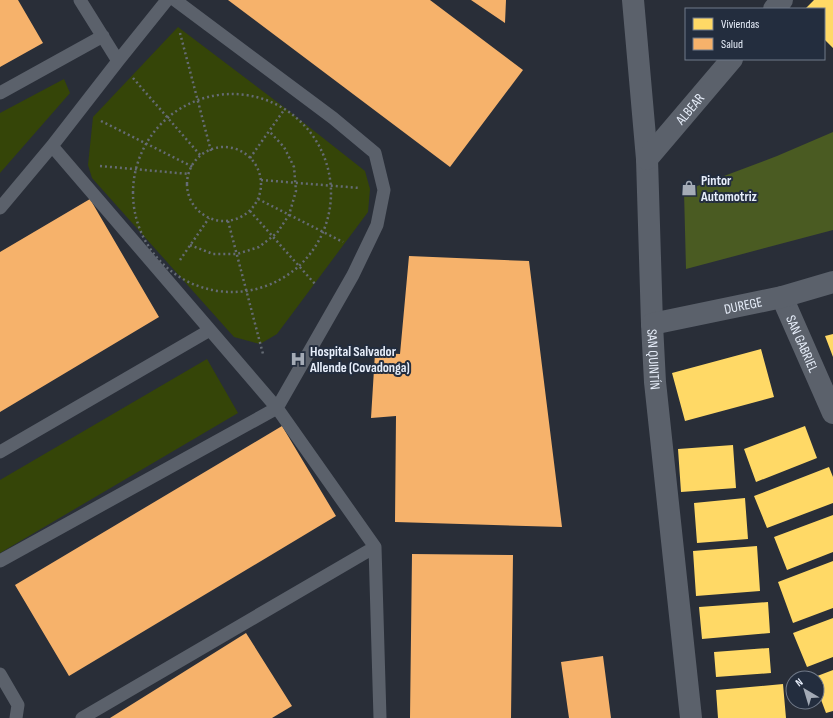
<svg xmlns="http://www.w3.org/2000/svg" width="833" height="718" font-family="'Sofia Sans Condensed',sans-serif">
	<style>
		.green { fill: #354508 }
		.forest { fill: #4a5b22 }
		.homes { fill: #ffd966 }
		.health { fill: #f6b26b }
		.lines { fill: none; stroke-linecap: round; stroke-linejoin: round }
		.path { stroke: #656b74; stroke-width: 2.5; stroke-dasharray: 2 3; stroke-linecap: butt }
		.service { stroke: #5b616b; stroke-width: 13 }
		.minor { stroke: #5b616b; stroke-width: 22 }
		.labels { text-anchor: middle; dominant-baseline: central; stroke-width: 4; stroke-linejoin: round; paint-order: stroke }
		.street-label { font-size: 14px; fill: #e7eefa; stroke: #232d3e }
		.poi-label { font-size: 14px; font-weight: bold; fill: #e7eefa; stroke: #232d3e; text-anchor: start }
	</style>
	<rect width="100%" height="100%" fill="#292e38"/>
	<!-- green -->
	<path class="green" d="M178,27L285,108L365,171L370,189L368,212L277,334L260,344L234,337L92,178L88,165L93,117Z
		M64,79L70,93L0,173V113Z
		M207,359L238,413L0,553V480Z"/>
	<!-- forest -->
	<path class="forest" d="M833,132V230L686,269L684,191L777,156Z"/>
	<!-- homes -->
	<path class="homes" d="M814,0H833V48L824,39V9H805Z
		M833,334V357L825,336Z
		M761,349L774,397L685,421L672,373Z
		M805,426L817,458L756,482L744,449Z
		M733,445L736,488L681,492L678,449Z
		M829,467L833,477V503L767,528L754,496Z
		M745,498L748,539L697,543L694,503Z
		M833,515V552L787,570L774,537Z
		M757,546L760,591L696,596L693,551Z
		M833,561V608L793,623L778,582Z
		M768,602L770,633L702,639L699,607Z
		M833,618V657L807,667L793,633Z
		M769,648L771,673L716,677L714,652Z
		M833,670V711L826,713L817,689V678H812Z
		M783,684L786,718H718L716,690Z"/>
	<!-- health -->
	<path class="health" d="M0,0H18L43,43L0,67Z
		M228,0H430L523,70L450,167Z
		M471,0H506L505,23Z
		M90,199L159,317L0,412V252Z
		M409,256L529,261L562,527L395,522L396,416L371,418L375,353L400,354Z
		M282,426L336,516L69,676L15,585Z
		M412,554L513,555L511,718H410Z
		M246,633L292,706L272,718H110Z
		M603,656L611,718H569L561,662Z"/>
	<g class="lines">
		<!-- path -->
		<path class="path" d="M180,33L211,151
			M133,78L201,156
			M133 193a99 99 0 1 1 198 0a99 99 0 1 1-198 0Z
			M101,121L193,167
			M187 184a37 37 0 1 1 74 0a37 37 0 1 1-74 0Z
			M250,158L284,110
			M100,166L189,174
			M261,180L360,188
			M258,199L343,242
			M250,211L315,284
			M228,221L263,354
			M190,245L213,254H237L259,247L277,233L289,215L296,191L294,167L284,147L269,131
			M180,260L209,218"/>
		<!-- service -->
		<path class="service" d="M80,0L118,61
			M0,93L103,36
			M52,146L277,408L375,547L380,718
			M0,208L52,146L118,61L167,0
			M0,452L210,330
			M0,561L277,408L353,275L377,225L384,190L375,153L333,118L175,0
			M0,674L18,705L16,718
			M82,718L375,547"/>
		<!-- minor -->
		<g class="minor">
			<path id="s1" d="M633,0L647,159L652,324L655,382L691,718"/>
			<path d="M774,9L782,0"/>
			<path id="s2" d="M647,159L732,59"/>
			<path id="s3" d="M782,297L833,413"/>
			<path id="s4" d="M652,324L782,297L833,282"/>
		</g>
	</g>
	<!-- icons -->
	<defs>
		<symbol id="shop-bare" viewBox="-9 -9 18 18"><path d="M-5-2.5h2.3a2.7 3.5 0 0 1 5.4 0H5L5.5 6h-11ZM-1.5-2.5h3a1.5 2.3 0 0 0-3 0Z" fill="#a4abb6" stroke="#232d3e" stroke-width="2.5" paint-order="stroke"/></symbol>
		<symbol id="hospital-bare" viewBox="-9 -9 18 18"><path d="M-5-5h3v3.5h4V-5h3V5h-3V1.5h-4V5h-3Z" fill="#a4abb6" stroke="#232d3e" stroke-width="2.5" paint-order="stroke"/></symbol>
	</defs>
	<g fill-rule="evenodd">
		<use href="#shop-bare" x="678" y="177" width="22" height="22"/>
		<use href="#hospital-bare" x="287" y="348" width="22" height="22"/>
	</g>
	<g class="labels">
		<!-- street labels -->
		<g class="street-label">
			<text stroke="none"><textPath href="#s2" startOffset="66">ALBEAR</textPath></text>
			<text stroke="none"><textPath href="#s4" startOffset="93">DUREGE</textPath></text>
			<text stroke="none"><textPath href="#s3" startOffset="51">SAN GABRIEL</textPath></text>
			<text stroke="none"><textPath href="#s1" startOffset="360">SAN QUINTÍN</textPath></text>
		</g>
		<!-- poi labels -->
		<g class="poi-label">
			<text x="701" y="180">Pintor<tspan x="701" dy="16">Automotriz</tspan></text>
			<text x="310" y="351">Hospital Salvador<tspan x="310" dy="16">Allende (Covadonga)</tspan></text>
		</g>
	</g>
	<!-- legend -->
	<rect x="685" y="8" width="140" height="52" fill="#232d3e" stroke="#717a89"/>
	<rect x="693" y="18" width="20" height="12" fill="#ffd966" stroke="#717a89"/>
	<text x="721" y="28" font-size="12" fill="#e7eefa">Viviendas</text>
	<rect x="693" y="38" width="20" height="12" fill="#f6b26b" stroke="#717a89"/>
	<text x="721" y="48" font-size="12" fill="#e7eefa">Salud</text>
	<!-- north arrow -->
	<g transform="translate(805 690) rotate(322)"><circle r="19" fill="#232d3e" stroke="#717a89"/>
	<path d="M0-3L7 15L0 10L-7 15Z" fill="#a4abb6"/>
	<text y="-6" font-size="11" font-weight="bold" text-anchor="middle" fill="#e7eefa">N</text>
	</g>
</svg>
